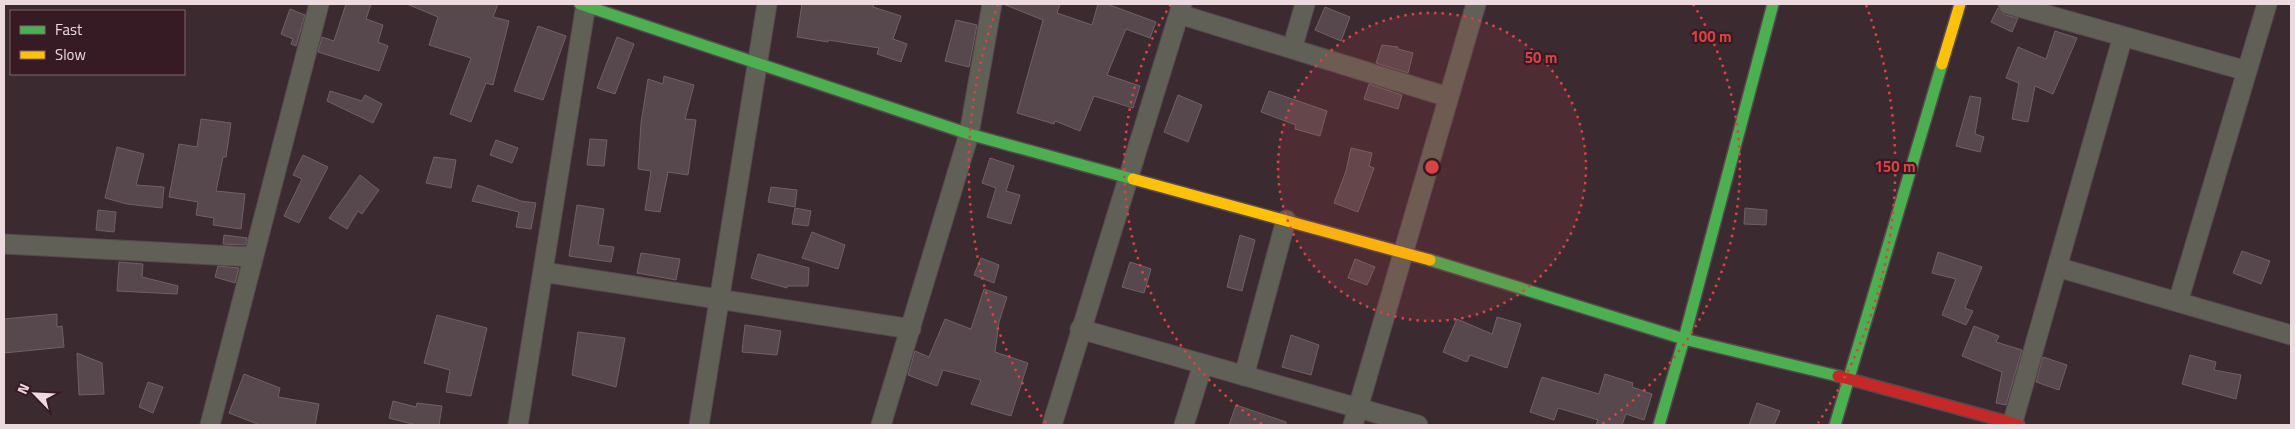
<svg xmlns="http://www.w3.org/2000/svg" width="2295" height="429" font-family="'Titillium Web',sans-serif">
	<style>
		.building { fill: #56484d; stroke: #706166 }
		.lines { fill: none; stroke-linecap: round; stroke-linejoin: round }
		.street-casing { stroke: #56494e; stroke-width: 21 }
		.fast-casing { stroke: #56494e; stroke-width: 14 }
		.slow-casing { stroke: #56494e; stroke-width: 14 }
		.jam-casing { stroke: #56494e; stroke-width: 14 }
		.street { stroke: #606056; stroke-width: 19 }
		.fast { stroke: #4caf50; stroke-width: 11 }
		.slow { stroke: #ffc107; stroke-width: 11 }
		.jam { stroke: #c62828; stroke-width: 11 }
		.ring { fill: none; stroke: #d94343; stroke-width: 2.5; stroke-dasharray: 2.5 5 }
		.centre { fill: #d94343; stroke: #361b25; stroke-width: 2.5 }
		.ring-label { font-size: 15px; text-anchor: middle; font-weight: bold; fill: #d94343; stroke: #361b25; stroke-width: 4.5; stroke-linejoin: round; paint-order: stroke }
	</style>
	<rect width="100%" height="100%" fill="#3b2b31"/>
	<!-- building -->
	<path class="building" d="M346,4H371L366,19L383,25L378,42L388,46L379,71L318,52L322,37L334,41Z
		M407,4H498L493,17L509,21L493,85L486,83L471,122L450,114L471,58L429,45L438,17Z
		M802,4H874L873,7L901,16L893,39L907,44L901,62L877,54L879,48L828,40V42L797,37Z
		M1003,4H1060L1057,13L1092,25L1098,4H1107L1156,22L1150,38L1126,29L1107,75L1140,86L1133,108L1094,96L1080,131L1055,121L1054,124L1017,113L1043,20Z
		M1325,7L1350,17L1341,41L1315,30Z
		M1998,8L2005,15L2018,18L2012,32L1991,22Z
		M290,9L305,15L296,46L291,44L293,39L281,34Z
		M956,20L977,25L969,67L945,61Z
		M538,26L566,36L543,100L514,91Z
		M2055,31L2077,38L2053,94L2035,86L2028,122L2012,119L2019,83L2006,78L2018,47L2046,59Z
		M617,37L634,44L615,94L597,88Z
		M1382,45L1398,47V49L1413,53L1408,73L1376,63Z
		M664,76L694,85L685,119L696,120L688,175L668,172L660,212L645,210L651,171L638,169L641,123L648,79L663,84Z
		M1369,84L1402,95L1398,109L1364,99Z
		M330,91L362,101L365,95L382,104L373,123L327,101Z
		M1269,91L1327,111L1320,136L1295,129L1296,125L1261,112Z
		M1178,95L1202,105L1188,142L1164,132Z
		M1970,96L1981,98L1975,134L1984,137L1980,152L1956,146Z
		M201,119L231,123L226,157H223L216,191L245,194L241,229L213,225L214,218L196,215L198,202L169,197L179,144L197,147Z
		M590,139L607,140L604,166L587,165Z
		M496,140L518,148L512,163L490,155Z
		M117,147L144,154L136,185L164,187L162,208L127,204L105,198Z
		M1351,148L1372,153L1369,166L1374,168L1358,212L1334,203L1346,171Z
		M303,155L328,167L299,223L284,216L302,179L293,175Z
		M434,157L456,160L451,188L426,183Z
		M990,158L1014,166L1006,191L1020,195L1011,224L987,217L996,188L982,183Z
		M360,175L379,190L362,214L358,211L347,229L329,218Z
		M478,185L521,201L536,203L531,229L516,227L519,212L472,201Z
		M771,187L797,190L795,207L768,202Z
		M577,205L604,209L598,245L614,247L611,262L569,256Z
		M795,208L811,211L808,226L792,224Z
		M1745,208L1767,210L1766,225L1744,224Z
		M98,210L116,212L114,232L96,230Z
		M812,232L845,245L838,269L802,258Z
		M224,235L247,238L245,245L223,244Z
		M1240,235L1255,240L1242,291L1227,287Z
		M2242,251L2270,261L2261,284L2233,273Z
		M1938,252L1982,267L1965,308L1973,311L1966,325L1942,315L1956,279L1932,273Z
		M641,253L680,259L676,280L637,273Z
		M758,254L809,268L808,286H787V288L751,278Z
		M981,258L999,265L994,283L974,275Z
		M1355,259L1375,267L1367,285L1348,278Z
		M119,262L143,264L142,277L178,286L177,294L117,291Z
		M1130,262L1151,269L1144,293L1122,287Z
		M218,266L239,268L235,283L215,277Z
		M984,289L1007,297L999,322L995,352L1028,363L1011,416L971,404L981,380L943,370L937,386L908,375L915,351L929,357L945,319L971,329Z
		M57,314V327L62,326L64,347L4,353V319Z
		M437,315L487,328L471,396L446,392L450,370L424,363Z
		M1497,317L1521,324L1507,368L1470,355L1467,362L1443,352L1457,319L1492,334Z
		M745,325L781,331L777,355L742,352Z
		M1974,326L1999,336L1996,342L2022,350L2006,405L1996,403L2002,372L1962,356Z
		M578,332L625,338L616,387L572,375Z
		M1291,335L1319,345L1311,375L1282,367Z
		M77,353L102,363L104,394L79,395Z
		M2190,355L2216,362L2214,370L2241,375L2236,399L2182,384Z
		M2043,357L2067,365L2059,390L2036,382Z
		M244,374L280,388L278,397L319,404L315,425H260L229,413Z
		M1605,374L1633,383L1632,387L1652,394L1644,420L1626,414L1622,425H1596L1598,420L1558,408L1554,420L1530,412L1542,377L1599,394Z
		M148,382L163,387L153,413L139,407Z
		M393,401L416,407L417,403L442,406L439,425H416L389,418Z
		M1757,403L1780,411L1774,425H1749Z
		M1236,405L1286,422V425H1229Z"/>
	<g class="lines">
		<defs>
			<path id="street" d="M2008,4L2247,71
				M1179,14L1448,97
				M1292,49L1305,4
				M4,244L253,257
				M2057,267L2291,335
				M543,272L911,329
				M2178,302L2267,4
				M1080,329L1418,425
				M1244,376L1286,220
				M210,425L319,4
				M518,425L586,4
				M699,425L767,4
				M881,425L969,134L992,4
				M1052,425L1182,4
				M1184,425L1203,364
				M1353,425L1476,4
				M2012,425L2123,36"/>
			<path id="fast" d="M580,4L969,134L1133,179
				M1430,260L1684,339L1838,376
				M1659,425L1684,339L1773,4
				M1835,425L1942,64"/>
			<path id="slow" d="M1942,64L1960,4
				M1133,179L1430,260"/>
			<path id="jam" d="M1838,376L2019,425"/>
		</defs>
		<!-- street casing -->
		<use href="#street" class="street-casing"/>
		<!-- fast casing -->
		<use href="#fast" class="fast-casing"/>
		<!-- slow casing -->
		<use href="#slow" class="slow-casing"/>
		<!-- jam casing -->
		<use href="#jam" class="jam-casing"/>
		<!-- street -->
		<use href="#street" class="street"/>
		<!-- fast -->
		<use href="#fast" class="fast"/>
		<!-- slow -->
		<use href="#slow" class="slow"/>
		<!-- jam -->
		<use href="#jam" class="jam"/>
	</g>
	<!-- distance rings -->
	<circle cx="1432" cy="167" r="154" fill="#d94343" fill-opacity=".12"/>
	<g class="ring">
		<circle cx="1432" cy="167" r="154"/>
		<path d="M1262 424A308 308 0 0 1 1171 4M1693 4A308 308 0 0 1 1602 424"/>
		<path d="M1046 423A463 463 0 0 1 998 5M1866 5A463 463 0 0 1 1818 423"/>
	</g>
	<circle cx="1432" cy="167" r="8" class="centre"/>
	<g class="ring-label">
		<text x="1711" y="42">100 m</text>
		<text x="1541" y="63">50 m</text>
		<text x="1895" y="172">150 m</text>
	</g>
	<!-- border -->
	<rect width="2295" height="429" fill="none" stroke="#eddadf" stroke-width="10"/>
	<!-- legend -->
	<rect x="10" y="10" width="175" height="65" fill="#361b25" stroke="#7f676f"/>
	<rect x="20" y="26" width="25" height="8" fill="#4caf50" stroke="#7f676f"/>
	<text x="55" y="35" font-size="15" fill="#eddadf">Fast</text>
	<rect x="20" y="51" width="25" height="8" fill="#ffc107" stroke="#7f676f"/>
	<text x="55" y="60" font-size="15" fill="#eddadf">Slow</text>
	<!-- north arrow -->
	<g transform="translate(35 394) rotate(294)" stroke="#361b25" stroke-width="4" paint-order="stroke">
	<path d="M0-4L9 19L0 12L-9 19Z" fill="#eddadf"/>
	<text y="-8" font-size="14" font-weight="bold" text-anchor="middle" fill="#eddadf">N</text>
	</g>
</svg>
